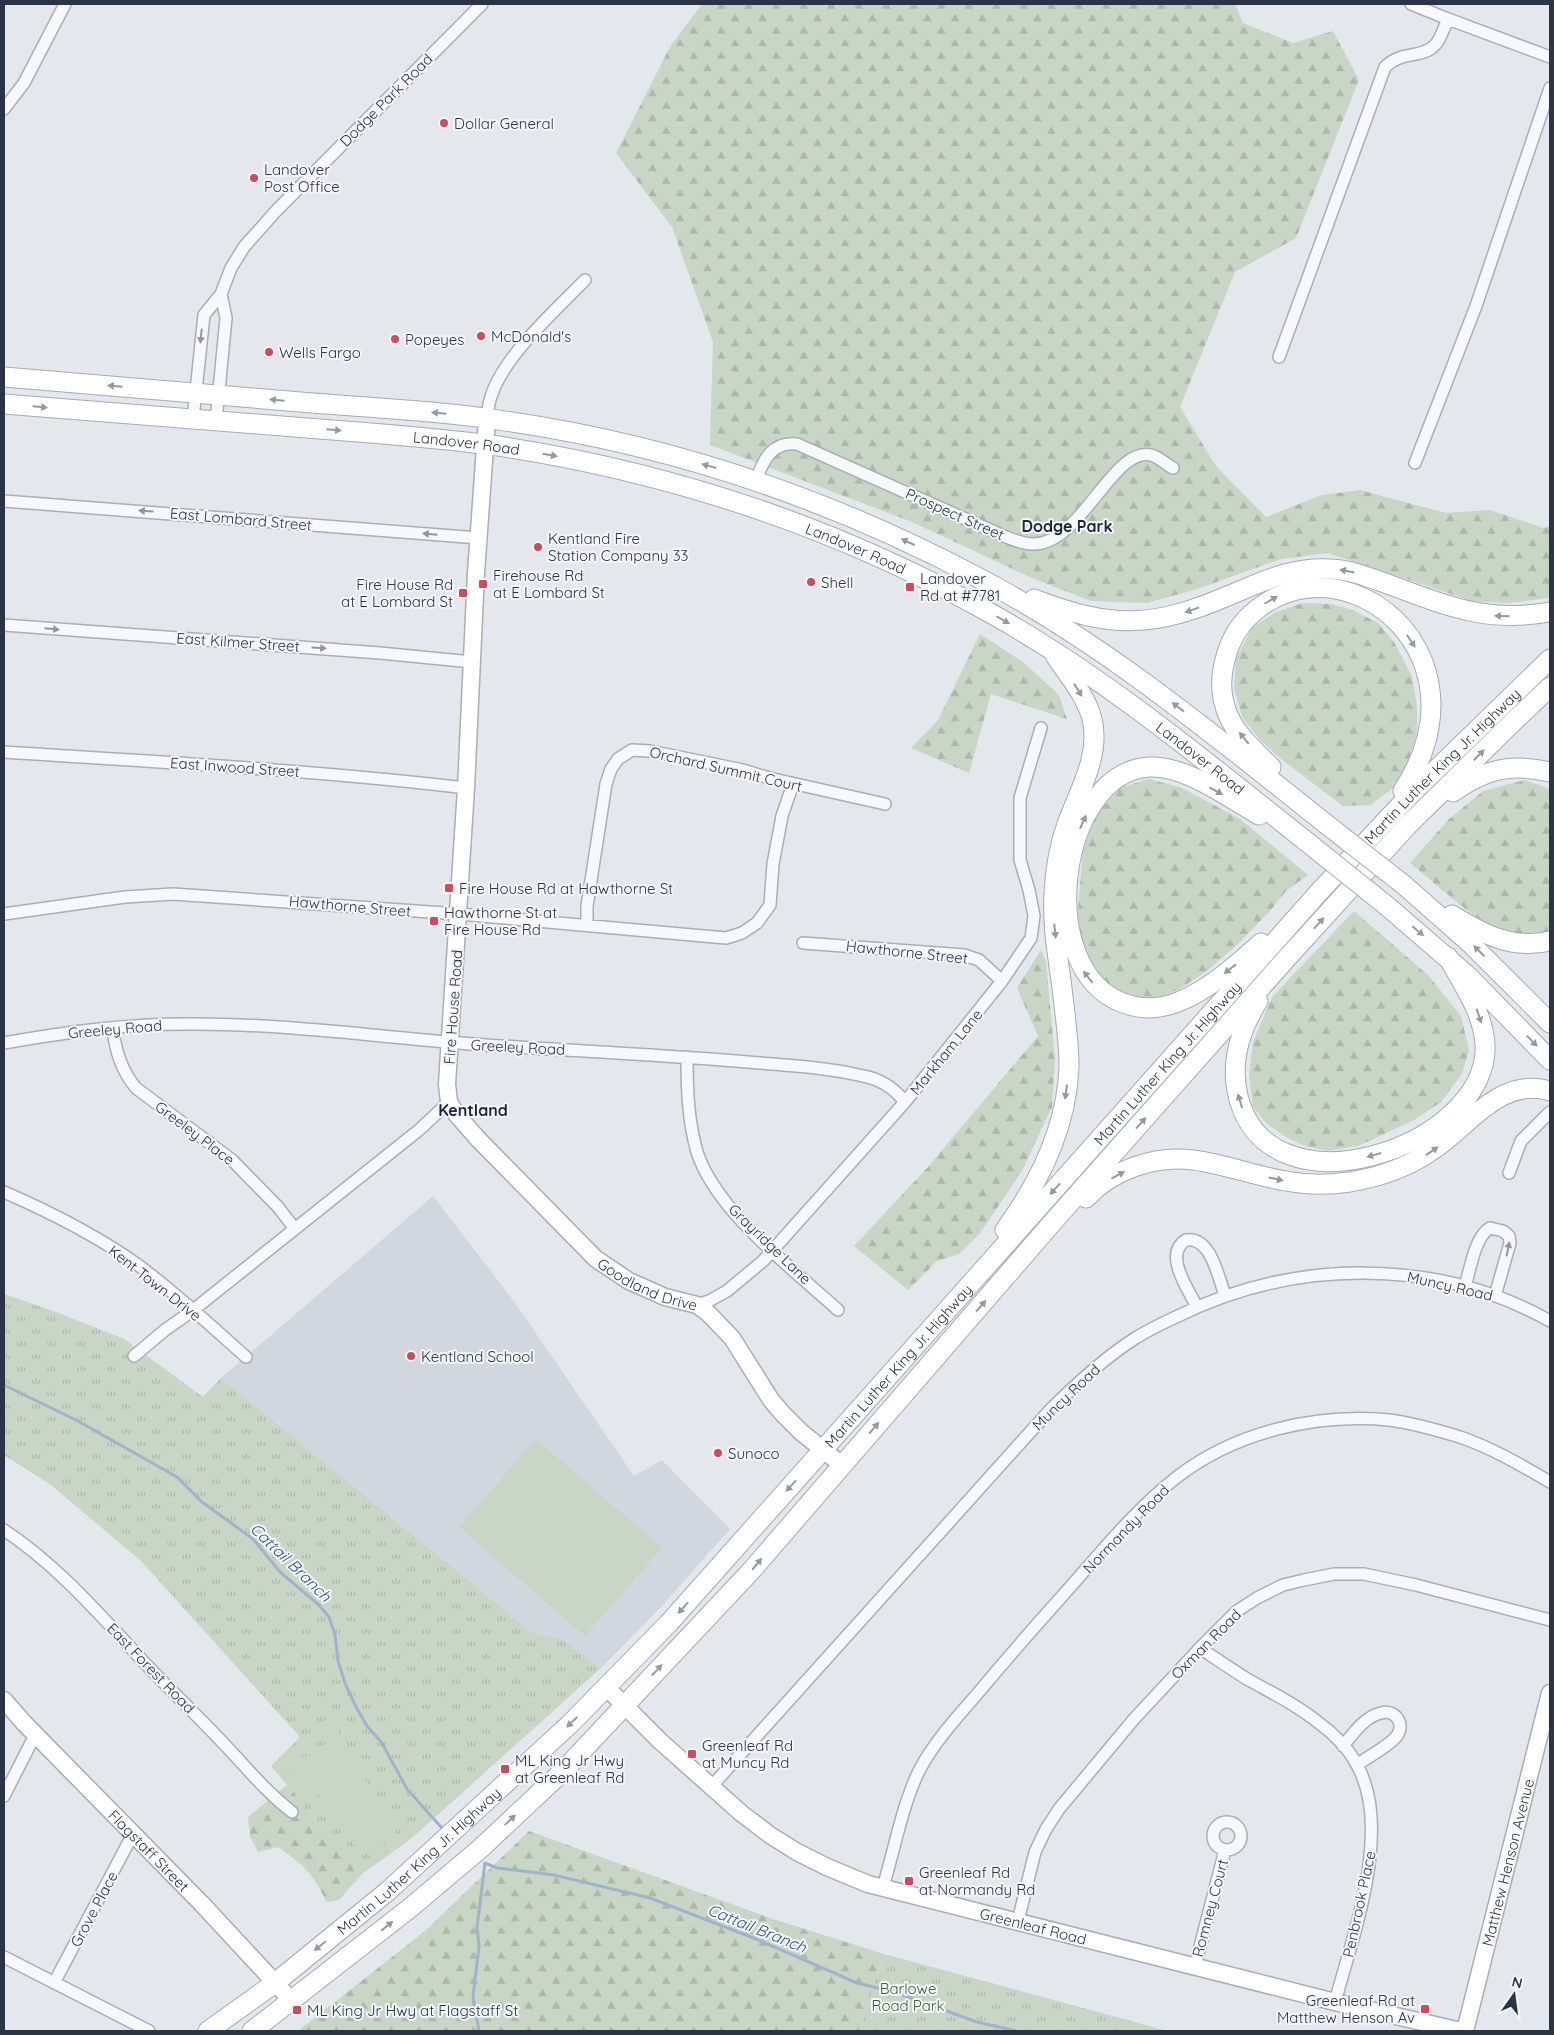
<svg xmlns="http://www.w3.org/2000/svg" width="1554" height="2035" font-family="Quicksand,sans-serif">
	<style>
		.built { fill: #d2d6de }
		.forest { fill: url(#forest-firs) }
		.park { fill: url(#park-tufts) }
		.pitch { fill: #c9d6c5 }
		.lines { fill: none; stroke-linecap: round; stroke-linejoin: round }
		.stream { stroke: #9fb4cc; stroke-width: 3 }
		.street-casing { stroke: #a9aeb7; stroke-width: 14 }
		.secondary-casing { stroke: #a9aeb7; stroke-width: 19 }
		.primary-casing { stroke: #a3abb8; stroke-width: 21 }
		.street { stroke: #f7f8fa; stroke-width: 11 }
		.secondary { stroke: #fff; stroke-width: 16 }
		.primary { stroke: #fff; stroke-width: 19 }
		.primary-bridge-casing { stroke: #a3abb8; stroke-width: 21; stroke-linecap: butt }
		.primary-bridge { stroke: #fff; stroke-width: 19 }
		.oneway { fill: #9196a0 }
		.oneway2 { fill: #959aa2 }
		.poi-dot { fill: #d1495b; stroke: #f4f6f9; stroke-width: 2 }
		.labels { text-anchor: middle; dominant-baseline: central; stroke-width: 4; stroke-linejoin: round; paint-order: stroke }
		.street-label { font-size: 15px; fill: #2b3445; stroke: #f4f6f9 }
		.poi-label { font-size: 15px; fill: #2b3445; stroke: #f4f6f9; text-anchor: start }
		.park-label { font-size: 15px; fill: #3f6138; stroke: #f4f6f9 }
		.neighbourhood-label { font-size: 16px; font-weight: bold; fill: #1d2536; stroke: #f4f6f9 }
		.water-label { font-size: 16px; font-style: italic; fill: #34527a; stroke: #f4f6f9 }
	</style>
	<defs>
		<pattern id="forest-firs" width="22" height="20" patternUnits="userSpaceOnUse" patternTransform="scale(1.25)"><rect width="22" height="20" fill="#c9d6c5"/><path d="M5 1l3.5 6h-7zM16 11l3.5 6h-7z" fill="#adb8ab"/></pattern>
		<pattern id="park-tufts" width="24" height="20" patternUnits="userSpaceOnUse" patternTransform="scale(1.25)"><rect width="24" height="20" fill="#c9d6c5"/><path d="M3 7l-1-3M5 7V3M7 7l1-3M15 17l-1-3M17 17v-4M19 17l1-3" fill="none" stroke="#adb8ab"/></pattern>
	</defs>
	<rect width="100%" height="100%" fill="#e4e7ec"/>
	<!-- built -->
	<path class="built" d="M433,1196L513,1300L634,1476L662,1460L730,1529L660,1608L601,1668L564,1640L533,1633L221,1378Z"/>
	<!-- forest -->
	<path class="forest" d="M702,4H1235L1243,23L1293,43L1333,31L1359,80L1296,238L1235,272L1180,407L1216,466L1266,517L1322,495L1360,490L1446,513L1490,510L1544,528L1550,526V598L1509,603L1472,601L1328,553L1281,559L1197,589L1147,603L1091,601L1032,578L912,522L710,445L713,342L672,227L616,153L671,45Z
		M1303,603L1331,604L1353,610L1378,623L1394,642L1412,676L1417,706V733L1409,759L1395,786L1371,805L1343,806L1281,759L1260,740L1242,717L1234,688L1236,658L1253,627L1276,612Z
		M980,634L1023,662L1059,695L1067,719L991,694L969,773L911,748L938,720Z
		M1148,779L1180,787L1240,819L1308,875L1286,891L1271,910L1238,944L1207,971L1178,990L1152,999L1127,996L1107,984L1094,970L1082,945L1077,920L1083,850L1096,815L1120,788Z
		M1525,780L1550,789V931C1533,935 1521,936 1504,933C1484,928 1429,878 1410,863L1449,819L1483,791Z
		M1354,911L1428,975L1461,1016L1469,1050L1462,1074L1441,1102L1414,1120L1380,1136L1358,1146L1328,1151L1305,1146L1286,1137L1266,1123L1253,1107L1249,1073L1253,1042L1272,997Z
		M1041,950L1046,961L1055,1059L1052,1107L1022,1171L980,1233L959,1254L937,1261L908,1290L854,1246L928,1167L1038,1036L1017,988Z
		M287,1785L362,1874L339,1900L326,1902C316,1876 301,1863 278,1847L258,1852L250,1836L248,1817Z
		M529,1831L770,1918L884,1954L859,2031H298L425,1931Z"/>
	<!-- park -->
	<path class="park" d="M4,1294L56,1312L124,1339L203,1397L221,1378L533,1633L564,1640L601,1668L412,1838L362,1874L271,1766L300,1737L141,1561L51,1485L4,1455Z
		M884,1954L1168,2031H859Z"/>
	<!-- pitch -->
	<path class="pitch" d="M536,1439L662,1548L585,1636L459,1527Z
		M334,1725L348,1748L364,1779L397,1828C395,1839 368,1861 358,1850L327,1801L295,1778L284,1765L289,1759L314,1755L321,1746L331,1742L333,1736L331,1727Z"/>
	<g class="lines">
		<!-- stream -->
		<path class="stream" d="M4,1385L78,1421L177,1477L202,1502L253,1539L281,1573L318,1604L329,1617L335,1635L338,1661L345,1683L355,1705L367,1726L382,1743L407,1789L441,1827
			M479,2031L473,1997L479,1946L477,1927L485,1863L497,1868L554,1875L650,1898L756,1939L857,1983L894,1992L977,2022L1016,2031"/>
		<defs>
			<path id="street" d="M1411,4L1448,19L1550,57
				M4,109L24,83L65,4
				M1279,357L1385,67C1402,50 1422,59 1435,45C1441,39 1444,27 1448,19
				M193,419L204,315L221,294L231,268L244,247L275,212L482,4
				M487,419C488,412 488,406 490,400C501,358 556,310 585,280
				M216,421L226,318L221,294
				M1415,463L1476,306L1550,88
				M756,481C763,460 772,441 797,444L1006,537C1014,540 1023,544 1032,544C1082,546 1114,441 1154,456C1161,459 1167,465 1173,468
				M4,501L479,538
				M4,625L380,653L472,662
				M4,752C158,762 313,770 466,788
				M4,914L125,897L173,894L459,914L726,938L742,933L757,923L770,905L773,864L782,816L793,784
				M587,924V906L606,784L611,769L618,759L632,750L650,751L743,770L769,778L885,804
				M803,943L964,955L979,960L1002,981
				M113,1028C115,1051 121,1070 136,1088L232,1160L278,1207L295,1229
				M4,1043C67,1032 131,1023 195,1024C298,1024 400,1040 502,1046C580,1051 658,1055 736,1061C778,1065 822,1066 863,1076C880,1079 894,1088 905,1102
				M687,1057C687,1090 688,1120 697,1152C716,1211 793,1269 838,1310
				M1509,1173L1521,1141L1550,1112
				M4,1192C50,1212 96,1235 138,1265C176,1293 211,1326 246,1357
				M1465,1287C1470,1270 1475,1236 1490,1228L1503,1231L1509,1236L1510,1243L1495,1296
				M697,1305L709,1301L727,1291L763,1261L905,1102L1002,981L1031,938L1034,916L1029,890L1020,860V798L1041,728
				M1197,1307C1188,1289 1163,1254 1186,1240C1211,1236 1218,1277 1225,1295
				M134,1356L165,1330L192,1311L419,1130L449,1102
				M4,1530C57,1565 99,1614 142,1660C169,1689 198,1716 225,1745C248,1769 266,1792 292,1812
				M1200,1648C1215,1658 1231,1669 1247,1679C1272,1693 1297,1705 1319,1723C1333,1733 1349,1749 1357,1765C1393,1829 1353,1935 1335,2002
				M1343,1746C1353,1734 1364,1717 1381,1713C1396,1709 1406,1725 1396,1737C1386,1748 1369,1756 1357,1765
				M711,1787L1050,1410C1076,1384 1103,1359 1134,1339C1148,1330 1163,1323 1178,1316C1294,1259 1436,1257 1550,1321
				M4,1796L35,1735
				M1213 1836a14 14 0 1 1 28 0a14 14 0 1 1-28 0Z
				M883,1887C894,1851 903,1802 920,1769C935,1741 958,1716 978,1693C1004,1662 1030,1632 1056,1603C1095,1560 1131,1513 1177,1477C1235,1432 1316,1413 1389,1420C1413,1423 1437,1430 1460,1437C1492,1448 1521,1465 1550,1482
				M1018,1921L1035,1852L1046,1829L1059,1809L1134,1719L1200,1648L1237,1611L1257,1598L1283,1585L1304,1580L1334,1574H1364L1416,1585L1550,1620
				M4,1957L149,2031
				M1195,1966L1225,1850
				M54,1983L133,1834"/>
			<g id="secondary">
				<path id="s1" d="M487,419L476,573L466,788L447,1084L449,1102L457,1115L478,1139L596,1259L629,1281L665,1297L697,1305L708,1313L732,1338L771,1400L783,1414L801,1432L842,1465"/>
				<path id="s2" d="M607,1688L660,1741L741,1813L770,1835L797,1852L827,1867L868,1884L1335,2002L1461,2031"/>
				<path id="s3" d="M4,1700L24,1723L201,1903L292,2001"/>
				<path id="s4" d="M1465,2031L1550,1693"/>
			</g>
			<g id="primary">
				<path d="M4,377C106,386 209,394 312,403C376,408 441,411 505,421C671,445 833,500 981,579C1106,645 1215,736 1326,824"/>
				<path id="s5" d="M4,404C105,412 206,420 307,428C371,433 435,437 498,446C671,472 838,528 992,614C1106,678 1205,761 1307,842"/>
				<path d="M1034,599C1112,629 1154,628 1230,595C1264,581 1294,566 1331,569C1353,570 1373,579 1393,586C1450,607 1488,623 1550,612"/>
				<path d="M1271,767C1256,752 1237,736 1228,715C1221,698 1220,678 1225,660C1230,639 1242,620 1260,607C1318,564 1398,597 1423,662C1440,707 1428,752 1403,791"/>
				<path d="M1453,792C1485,769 1511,763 1550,772"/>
				<path d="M1259,815C1229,798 1185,765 1150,767C1059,771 1032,969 1123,1003C1141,1010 1160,1009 1178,1002C1209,990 1236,965 1261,943"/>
				<path d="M1404,885L1472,945L1550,1023"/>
				<path d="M1387,906L1468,976L1550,1060"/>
				<path d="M1452,915C1483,934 1512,950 1550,941"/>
				<path d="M1258,1001C1241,1028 1231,1060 1237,1091C1263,1224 1491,1146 1485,1044C1483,1012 1463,985 1448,957"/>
				<path d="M1086,1198C1112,1170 1155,1155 1193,1160C1225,1164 1255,1176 1286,1181C1307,1185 1329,1185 1350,1182C1379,1177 1407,1168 1431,1151C1469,1127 1499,1076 1550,1091"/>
				<path d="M1005,1230C1039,1183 1067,1127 1069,1067C1069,1041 1065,1014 1062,988C1058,957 1052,925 1054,894C1055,870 1059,846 1067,824C1079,791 1101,755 1092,719C1086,696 1069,676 1056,657"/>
				<path id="s6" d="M208,2031L275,1983L388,1891L570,1724L668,1624L1320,891L1410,795L1550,659"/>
				<path d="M252,2031L410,1908L481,1848L563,1771L751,1571L1052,1223L1286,959L1407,826L1513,722L1550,687"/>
			</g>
		</defs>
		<!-- street casing -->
		<use href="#street" class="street-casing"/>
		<!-- secondary casing -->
		<use href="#secondary" class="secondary-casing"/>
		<!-- primary casing -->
		<use href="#primary" class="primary-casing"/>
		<!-- street -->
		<use href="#street" class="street"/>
		<!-- secondary -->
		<use href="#secondary" class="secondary"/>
		<!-- primary -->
		<use href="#primary" class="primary"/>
		<defs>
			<path id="primary-bridge" d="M1326,824L1404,885
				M1307,842L1387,906"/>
		</defs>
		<!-- primary-bridge casing -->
		<use href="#primary-bridge" class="primary-bridge-casing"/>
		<!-- primary-bridge -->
		<use href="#primary-bridge" class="primary-bridge"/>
	</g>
	<!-- one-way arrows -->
	<defs><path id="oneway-solid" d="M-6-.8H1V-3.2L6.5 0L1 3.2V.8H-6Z" transform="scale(1.25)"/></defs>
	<g class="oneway">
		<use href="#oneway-solid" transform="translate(201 336) rotate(96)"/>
		<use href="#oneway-solid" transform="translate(146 511) rotate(-176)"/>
		<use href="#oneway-solid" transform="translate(430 534) rotate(-175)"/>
		<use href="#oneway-solid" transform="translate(52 629) rotate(5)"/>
		<use href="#oneway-solid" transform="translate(319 648) rotate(4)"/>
		<use href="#oneway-solid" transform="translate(1508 1249) rotate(-79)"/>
	</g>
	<g class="oneway2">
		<use href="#oneway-solid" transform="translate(115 386) rotate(-175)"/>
		<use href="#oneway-solid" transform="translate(277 400) rotate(-175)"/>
		<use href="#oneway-solid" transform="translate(40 407) rotate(5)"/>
		<use href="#oneway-solid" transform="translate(439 413) rotate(-175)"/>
		<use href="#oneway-solid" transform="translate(334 430) rotate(5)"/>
		<use href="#oneway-solid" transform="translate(550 455) rotate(10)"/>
		<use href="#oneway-solid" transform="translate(709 466) rotate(-164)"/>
		<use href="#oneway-solid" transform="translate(908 542) rotate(-155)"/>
		<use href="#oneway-solid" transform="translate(1347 571) rotate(-169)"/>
		<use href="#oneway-solid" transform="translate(1271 600) rotate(-30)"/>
		<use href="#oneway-solid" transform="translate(1192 610) rotate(161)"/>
		<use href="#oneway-solid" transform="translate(1502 616) rotate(-179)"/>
		<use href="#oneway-solid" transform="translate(1003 620) rotate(30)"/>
		<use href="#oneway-solid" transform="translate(1411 641) rotate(56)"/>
		<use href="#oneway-solid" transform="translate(1078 690) rotate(58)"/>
		<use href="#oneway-solid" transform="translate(1178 707) rotate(-143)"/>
		<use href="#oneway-solid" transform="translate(1244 738) rotate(-129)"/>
		<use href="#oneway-solid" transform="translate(1479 755) rotate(-45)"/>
		<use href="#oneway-solid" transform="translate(1216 791) rotate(29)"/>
		<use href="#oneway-solid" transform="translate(1083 822) rotate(-66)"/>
		<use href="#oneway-solid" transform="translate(1319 923) rotate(-48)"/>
		<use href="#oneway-solid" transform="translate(1055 931) rotate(84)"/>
		<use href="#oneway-solid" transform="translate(1418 931) rotate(40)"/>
		<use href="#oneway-solid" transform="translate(1479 951) rotate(-136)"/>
		<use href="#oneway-solid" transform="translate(1230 969) rotate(142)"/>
		<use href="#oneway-solid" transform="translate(1088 977) rotate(-128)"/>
		<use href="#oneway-solid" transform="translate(1479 1016) rotate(72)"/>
		<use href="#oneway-solid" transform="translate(1532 1041) rotate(46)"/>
		<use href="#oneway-solid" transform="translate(1066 1092) rotate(98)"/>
		<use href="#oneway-solid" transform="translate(1240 1101) rotate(-107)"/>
		<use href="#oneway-solid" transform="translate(1141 1123) rotate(-48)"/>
		<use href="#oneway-solid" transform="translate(1432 1151) rotate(-34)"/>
		<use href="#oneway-solid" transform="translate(1374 1155) rotate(164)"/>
		<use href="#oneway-solid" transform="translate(1118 1175) rotate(-28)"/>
		<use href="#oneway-solid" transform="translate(1276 1179) rotate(12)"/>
		<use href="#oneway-solid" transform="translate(1055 1189) rotate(132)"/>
		<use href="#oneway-solid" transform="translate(981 1306) rotate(-49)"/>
		<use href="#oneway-solid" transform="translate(874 1428) rotate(-49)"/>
		<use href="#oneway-solid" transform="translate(791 1486) rotate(132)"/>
		<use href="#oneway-solid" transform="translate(757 1564) rotate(-50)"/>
		<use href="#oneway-solid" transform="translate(683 1608) rotate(132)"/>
		<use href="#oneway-solid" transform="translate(657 1670) rotate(-47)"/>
		<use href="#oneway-solid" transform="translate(572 1722) rotate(136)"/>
		<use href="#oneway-solid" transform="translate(510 1820) rotate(-43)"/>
		<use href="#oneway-solid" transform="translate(387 1926) rotate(-39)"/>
		<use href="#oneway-solid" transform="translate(320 1946) rotate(141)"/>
	</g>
	<!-- markers -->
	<g class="poi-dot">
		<circle cx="444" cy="123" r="5"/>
		<circle cx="254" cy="178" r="5"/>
		<circle cx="481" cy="336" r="5"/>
		<circle cx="395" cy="339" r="5"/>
		<circle cx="269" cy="352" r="5"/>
		<circle cx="538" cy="547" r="5"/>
		<circle cx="811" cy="582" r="5"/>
		<rect x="478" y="579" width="10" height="10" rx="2.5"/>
		<rect x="905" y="582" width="10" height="10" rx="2.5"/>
		<rect x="458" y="588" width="10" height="10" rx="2.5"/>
		<rect x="444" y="883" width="10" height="10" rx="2.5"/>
		<rect x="429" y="916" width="10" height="10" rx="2.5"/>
		<circle cx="411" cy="1356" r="5"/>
		<circle cx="718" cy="1453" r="5"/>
		<rect x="687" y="1749" width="10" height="10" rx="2.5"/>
		<rect x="500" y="1764" width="10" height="10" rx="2.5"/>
		<rect x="904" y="1876" width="10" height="10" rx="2.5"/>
		<rect x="1420" y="2004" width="10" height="10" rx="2.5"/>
		<rect x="292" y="2005" width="10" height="10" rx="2.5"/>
	</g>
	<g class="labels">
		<!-- street labels -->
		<g class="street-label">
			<text transform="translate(386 100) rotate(-45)">Dodge Park Road</text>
			<text stroke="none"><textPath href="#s5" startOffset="464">Landover Road</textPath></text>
			<text transform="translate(955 514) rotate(24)">Prospect Street</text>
			<text transform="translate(241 519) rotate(5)">East Lombard Street</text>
			<text stroke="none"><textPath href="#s5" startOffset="869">Landover Road</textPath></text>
			<text transform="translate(238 642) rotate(4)">East Kilmer Street</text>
			<text stroke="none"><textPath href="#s5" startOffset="1274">Landover Road</textPath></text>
			<text stroke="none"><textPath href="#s6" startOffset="1771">Martin Luther King Jr. Highway</textPath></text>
			<text transform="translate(235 767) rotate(4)">East Inwood Street</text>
			<text transform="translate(726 769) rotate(13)">Orchard Summit Court</text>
			<text transform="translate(350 906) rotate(5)">Hawthorne Street</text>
			<text transform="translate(907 952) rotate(6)">Hawthorne Street</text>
			<text transform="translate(453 1007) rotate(-86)">Fire House Road</text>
			<text transform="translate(115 1029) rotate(-5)">Greeley Road</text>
			<text transform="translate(518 1047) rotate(3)">Greeley Road</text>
			<text transform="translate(946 1052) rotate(-51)">Markham Lane</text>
			<text stroke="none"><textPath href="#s6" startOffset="1366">Martin Luther King Jr. Highway</textPath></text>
			<text transform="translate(195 1133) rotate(37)">Greeley Place</text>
			<text transform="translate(770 1244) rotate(44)">Grayridge Lane</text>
			<text stroke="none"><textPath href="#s1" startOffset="958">Goodland Drive</textPath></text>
			<text transform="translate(155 1283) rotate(38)">Kent Town Drive</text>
			<text transform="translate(1450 1286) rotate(13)">Muncy Road</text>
			<text stroke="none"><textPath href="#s6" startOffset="961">Martin Luther King Jr. Highway</textPath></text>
			<text transform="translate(1066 1397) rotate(-44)">Muncy Road</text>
			<text transform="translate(1126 1529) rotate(-46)">Normandy Road</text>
			<text transform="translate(1206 1644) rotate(-45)">Oxman Road</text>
			<text transform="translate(151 1668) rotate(46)">East Forest Road</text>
			<text stroke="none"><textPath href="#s3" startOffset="209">Flagstaff Street</textPath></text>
			<text stroke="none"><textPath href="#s6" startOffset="271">Martin Luther King Jr. Highway</textPath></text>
			<text stroke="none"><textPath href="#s4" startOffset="174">Matthew Henson Avenue</textPath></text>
			<text transform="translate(1359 1904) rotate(-78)">Penbrook Place</text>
			<text transform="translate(1210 1908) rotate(-75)">Romney Court</text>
			<text transform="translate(94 1909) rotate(-62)">Grove Place</text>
			<text stroke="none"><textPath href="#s2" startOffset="500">Greenleaf Road</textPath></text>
		</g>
		<!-- poi labels -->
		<g class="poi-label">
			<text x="454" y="123">Dollar General</text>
			<text x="264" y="169">Landover<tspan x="264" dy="17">Post Office</tspan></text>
			<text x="491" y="336">McDonald's</text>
			<text x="405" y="339">Popeyes</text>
			<text x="279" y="352">Wells Fargo</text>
			<text x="548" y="538">Kentland Fire<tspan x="548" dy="17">Station Company 33</tspan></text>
			<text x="493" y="575">Firehouse Rd<tspan x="493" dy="17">at E Lombard St</tspan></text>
			<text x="920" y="578">Landover<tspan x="920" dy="17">Rd at #7781</tspan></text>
			<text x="821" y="582">Shell</text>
			<text x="453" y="584" text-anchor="end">Fire House Rd<tspan x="453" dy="17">at E Lombard St</tspan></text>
			<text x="459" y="888">Fire House Rd at Hawthorne St</text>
			<text x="444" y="912">Hawthorne St at<tspan x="444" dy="17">Fire House Rd</tspan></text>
			<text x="421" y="1356">Kentland School</text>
			<text x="728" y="1453">Sunoco</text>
			<text x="702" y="1745">Greenleaf Rd<tspan x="702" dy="17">at Muncy Rd</tspan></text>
			<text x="515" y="1760">ML King Jr Hwy<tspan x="515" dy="17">at Greenleaf Rd</tspan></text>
			<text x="919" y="1872">Greenleaf Rd<tspan x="919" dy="17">at Normandy Rd</tspan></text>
			<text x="1415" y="2000" text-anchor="end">Greenleaf Rd at<tspan x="1415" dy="17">Matthew Henson Av</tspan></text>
			<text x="307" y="2010">ML King Jr Hwy at Flagstaff St</text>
		</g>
		<!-- park labels -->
		<g class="park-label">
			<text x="908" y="1988">Barlowe<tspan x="908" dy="17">Road Park</tspan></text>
		</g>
		<!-- neighbourhood labels -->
		<g class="neighbourhood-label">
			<text x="1067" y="526">Dodge Park</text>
			<text x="473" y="1110">Kentland</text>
		</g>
		<!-- water labels -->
		<g class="water-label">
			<text transform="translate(291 1562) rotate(44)">Cattail Branch</text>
			<text transform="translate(757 1928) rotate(22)">Cattail Branch</text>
		</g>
	</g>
	<!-- border -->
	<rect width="1554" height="2035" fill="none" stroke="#2b3445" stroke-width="10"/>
	<!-- north arrow -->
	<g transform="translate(1514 1995) rotate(14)" stroke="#f4f6f9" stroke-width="4" paint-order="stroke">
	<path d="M0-4L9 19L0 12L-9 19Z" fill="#2b3445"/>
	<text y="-8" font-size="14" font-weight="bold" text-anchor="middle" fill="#2b3445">N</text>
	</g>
</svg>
